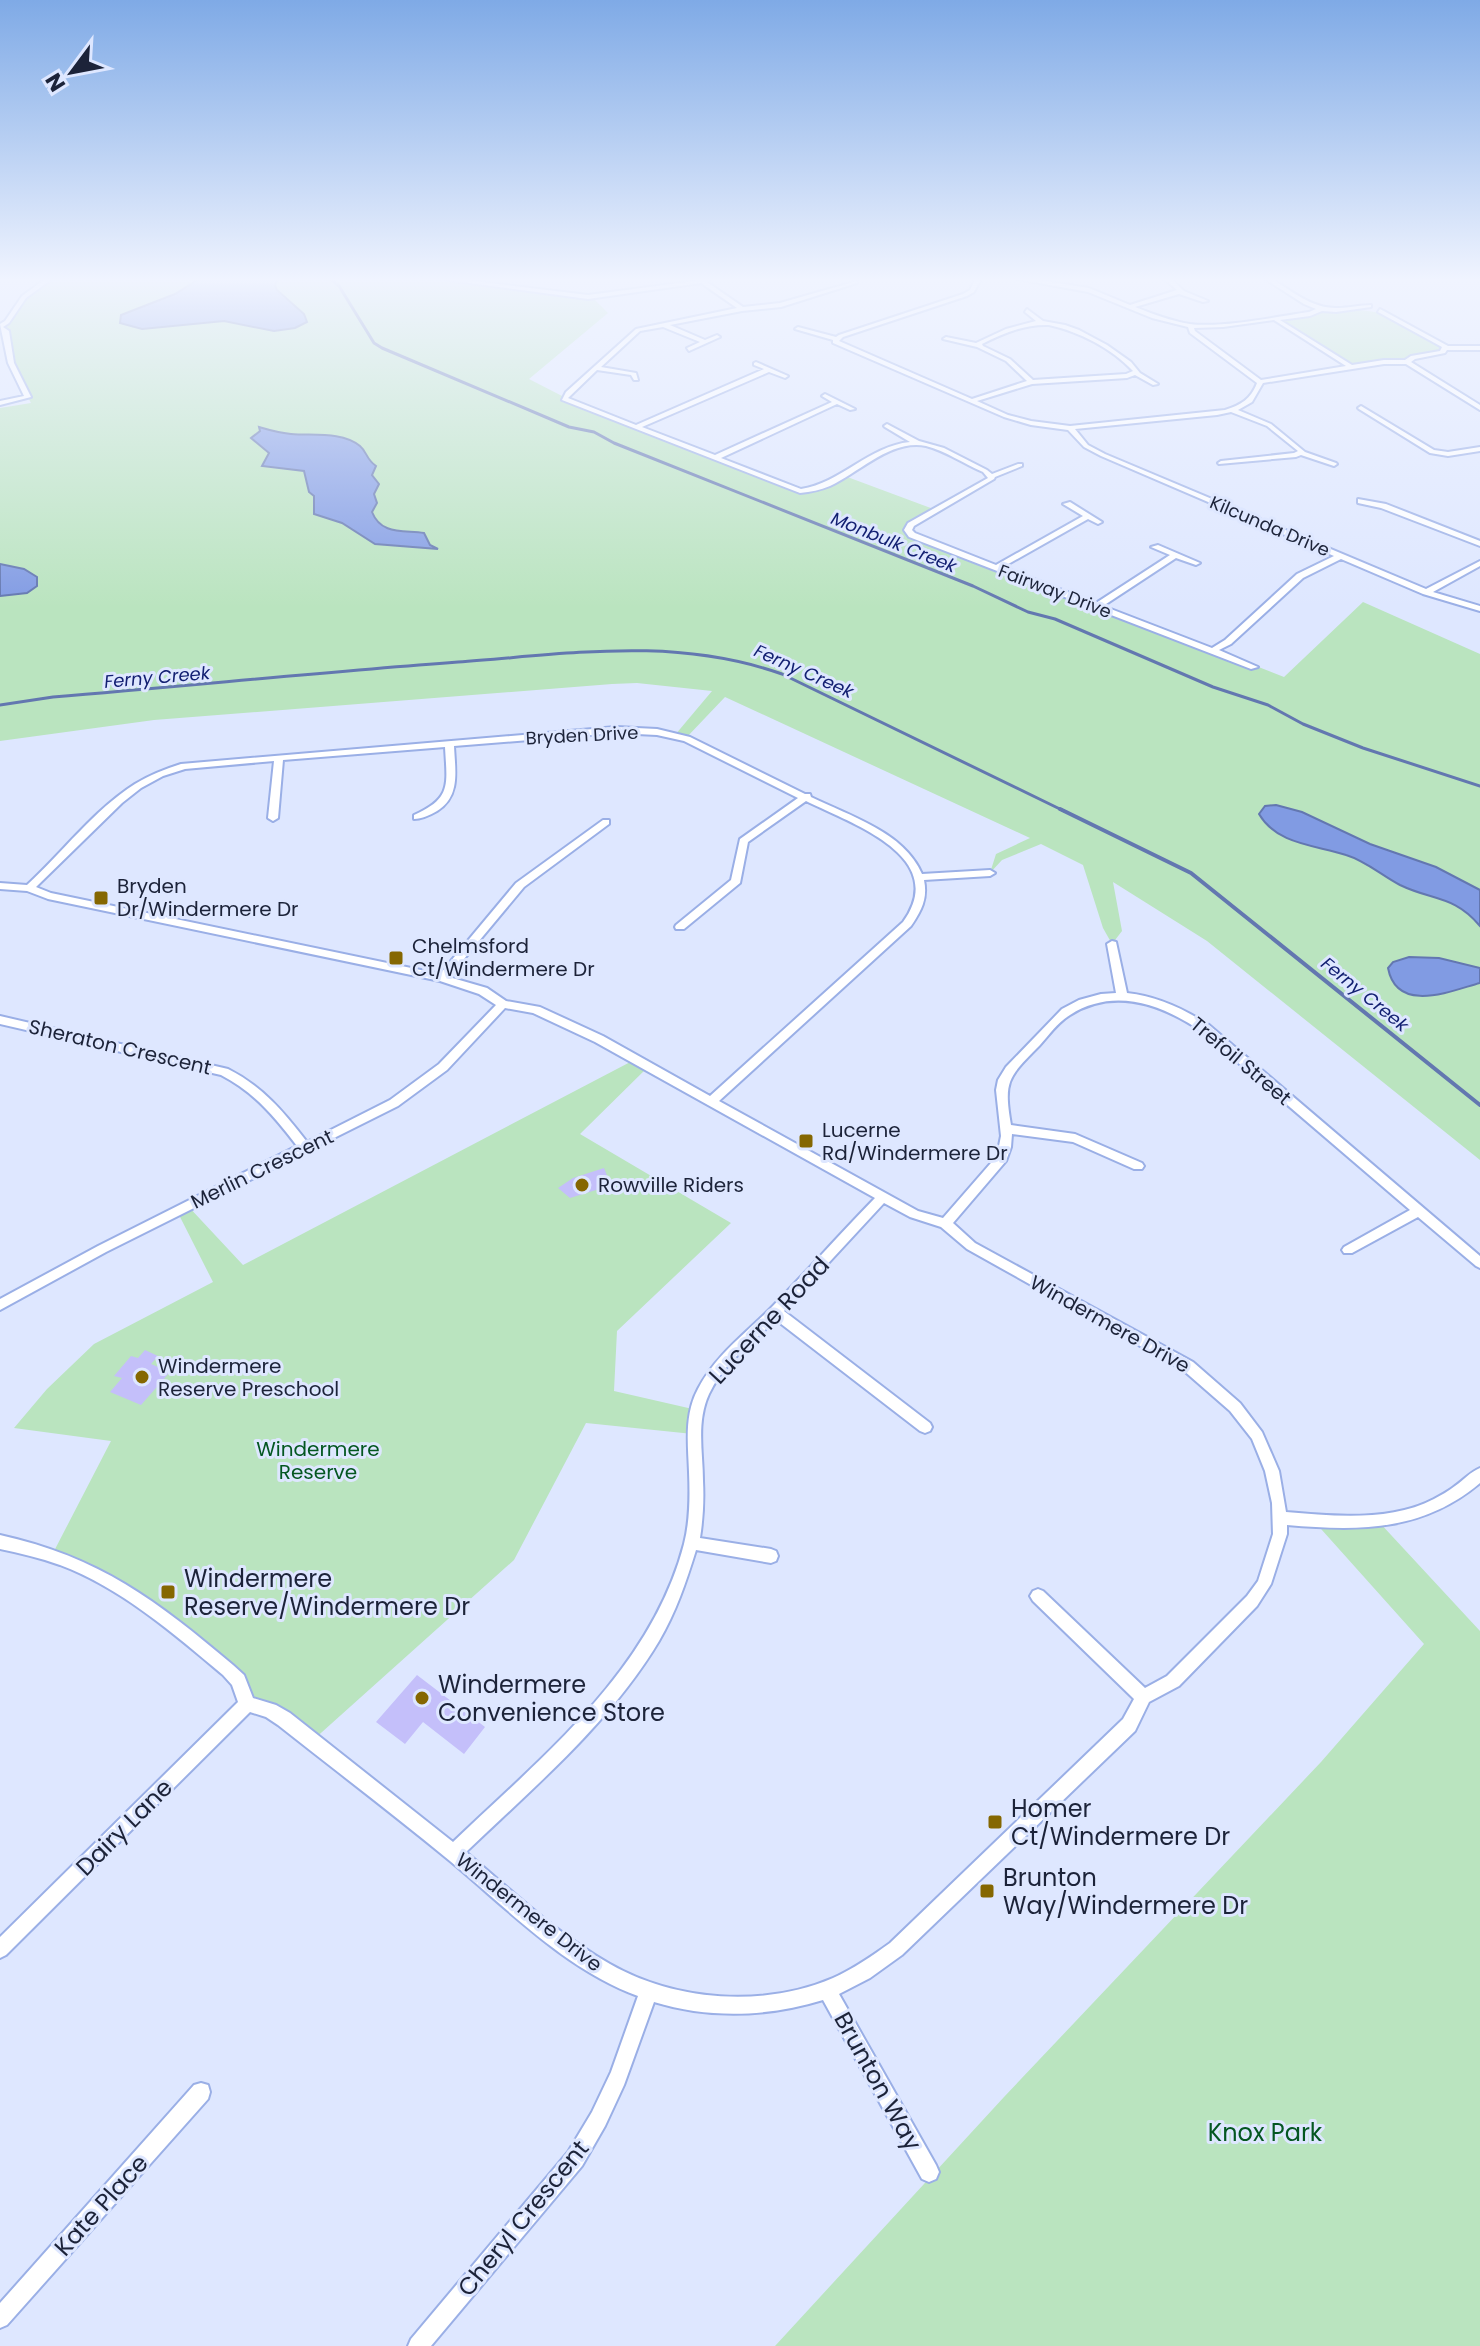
<svg xmlns="http://www.w3.org/2000/svg" width="1480" height="2346" font-family="Poppins,sans-serif">
	<style>
		.green { fill: #bae4bf }
		.water { fill: #819be3; stroke: #6377b0; stroke-width: 2 }
		.lines { fill: none; stroke-linecap: round; stroke-linejoin: round }
		.stream-far1 { stroke: #6377b0; stroke-width: 3 }
		.stream { stroke: #6377b0; stroke-width: 4 }
		.building { fill: #c4bffa }
		.street-casing { stroke: #9aafe6; stroke-width: 4 }
		.street { fill: #fff; fill-rule: evenodd }
		.poi-dot { fill: #856701; stroke: #dee7ff; stroke-width: 3 }
		.labels { text-anchor: middle; dominant-baseline: central; stroke-width: 6; stroke-linejoin: round; paint-order: stroke }
		.far-street-label { font-size: 18px; fill: #1c2339; stroke: #dee7ff }
		.far-water-label { font-size: 18px; font-style: italic; fill: #132072; stroke: #dee7ff }
		.poi-label { font-size: 20px; fill: #1c2339; stroke: #dee7ff; text-anchor: start }
		.street-label { font-size: 20px; fill: #1c2339; stroke: #dee7ff }
		.park-label { font-size: 20px; fill: #045721; stroke: #dee7ff }
		.near-street-label { font-size: 24px; fill: #1c2339; stroke: #dee7ff }
		.near-poi-label { font-size: 24px; fill: #1c2339; stroke: #dee7ff; text-anchor: start }
		.near-park-label { font-size: 24px; fill: #045721; stroke: #dee7ff }
	</style>
	<rect width="100%" height="100%" fill="#dee7ff"/>
	<!-- green -->
	<path class="green" d="M49,279H443L592,297L608,313L529,379L564,397L806,491L842,475L928,507L937,510L908,530L1284,677L1363,602L1480,654V1160L1207,941L1113,882L1122,931L1112,944L1103,928L1083,865L1041,844L1002,860L990,873L996,854L1030,838L725,697L686,738L675,735L712,691L637,683L612,684L154,720L0,741V408L31,403L16,374L3,329L0,326L5,324L24,297Z
		M1353,309L1389,314L1441,343L1445,351L1413,357L1407,362L1351,367L1274,318Z
		M636,1059L649,1066L580,1134L731,1223L617,1331L614,1391L697,1410L693,1434L586,1423L514,1560L312,1741L264,1709L185,1633L52,1555L111,1441L14,1428L47,1389L94,1344L213,1282L177,1211L187,1205L243,1265Z
		M1313,1520L1379,1522L1480,1631V2346H775L1004,2097L1321,1762L1424,1644Z"/>
	<!-- water -->
	<path class="water" d="M199,279H278L275,285L277,290L304,314L307,322L295,328L274,331L224,321L142,329L120,323L121,315L175,294Z
		M259,427C269,430 281,433 291,434C312,436 342,431 360,446C367,452 366,459 376,466L372,475L379,484L374,494L377,503L372,512C381,535 403,530 424,533L430,545L438,549L375,544L342,523L314,514V496L309,492L304,471L262,466L269,453L251,438L260,431Z
		M0,564L24,569L37,577V586L27,593L0,596Z
		M1276,805L1302,812L1370,844L1436,867L1480,890V926C1454,895 1433,901 1400,885C1381,875 1366,861 1346,855C1316,845 1277,845 1259,814L1265,806Z
		M1409,957L1439,958L1480,968V983C1453,990 1397,1015 1388,968L1393,962Z"/>
	<g class="lines">
		<!-- stream-far1 -->
		<path class="stream-far1" d="M330,279L339,286L374,343L382,348L569,427L594,432L614,443L973,586L1028,612L1055,619L1213,687L1268,705L1303,724L1363,748L1480,786
			M0,705L53,697C188,686 323,672 458,662C570,654 673,636 782,674L1064,811"/>
		<!-- stream -->
		<path class="stream" d="M1060,809L1191,873L1480,1105"/>
	</g>
	<!-- building -->
	<path class="building" d="M604,1168L610,1183L596,1190L570,1198L558,1188L573,1178Z
		M145,1350L158,1356L151,1364L170,1372L141,1405L110,1392L122,1378L114,1376L131,1356L138,1358Z
		M417,1675L485,1727L464,1754L423,1722L405,1744L376,1722Z"/>
	<g class="lines">
		<defs>
			<path id="street" d="M45,279H52L26,298L9,323L3,327L9,331L14,363L31,397L0,405V401L24,396L8,363L0,324L5,321L22,296Z
				M440,279H458L588,295L710,279L707,282L743,307L780,303L857,281V283L781,307L742,311L670,325L705,340L717,335L720,337L689,351L687,348L700,342L663,327L640,331L601,367L636,373L638,380H634L631,375L597,370L568,398L636,425L764,369L754,365V363L756,362L788,376L785,378L769,372L642,427L715,455L832,402L822,396L825,394L855,409L850,410L837,404L721,458L801,489C841,483 869,446 910,442L885,427L884,426L887,424L919,441L944,448L987,470L992,474L1018,464H1022V466L995,477L994,479L914,526L912,530L915,533L996,565L1083,516L1063,504L1070,502L1102,522L1098,524L1088,519L1003,567L1096,603L1170,555L1151,547L1158,545L1200,563L1196,565L1176,558L1103,606L1212,648L1225,640L1297,574L1334,556L1101,456L1084,447L1068,430L1031,425L1004,417L833,343V340L795,329L798,327L836,337L839,335L963,294L970,290L975,279H981L974,292L967,296L843,337L839,341L972,399L1027,381L1006,361L977,347L943,339L946,337L976,343L1006,329L1036,321L1025,312L1027,309L1043,321L1065,325L1079,330L1107,345L1131,362L1140,373L1158,384L1153,385L1135,375L1127,378L1032,384L977,401L1008,415L1031,421L1070,426L1225,410C1241,405 1251,399 1257,383L1190,333L1188,327L1152,318L1088,292L1017,279H1032L1089,288L1130,305L1177,290L1164,279H1171L1184,291L1208,301L1203,302L1179,294L1135,307C1153,314 1171,321 1190,324C1222,328 1275,317 1309,312L1316,309L1304,304L1265,279H1272C1293,292 1313,309 1338,308C1349,308 1360,305 1371,305V307L1336,312L1322,311L1310,316L1280,320L1352,365L1384,360H1405L1411,356L1440,351L1442,347L1378,312L1380,309L1448,346H1480V350H1447L1445,353L1415,359L1411,362L1480,405V410L1406,364H1384L1263,383L1252,402L1238,410L1271,424L1305,452L1336,463L1337,464L1334,466L1301,455L1296,457L1219,464L1218,463L1221,461L1294,453L1298,451L1267,426L1231,412L1217,415L1075,429L1088,445L1105,454L1426,589L1480,561V566L1433,592L1480,606V611L1423,594L1341,559L1303,578L1231,644L1219,650L1258,667L1251,669L909,537L904,530L908,523L988,478L983,472C964,464 946,451 926,446C891,439 860,472 830,486C820,490 811,492 800,493L562,400L566,392L636,329L737,308L701,283L588,299ZM1274,320L1346,366L1261,380L1195,331L1194,328L1223,327ZM1049,325C1080,332 1111,348 1133,371L1126,374L1033,380L1010,359L983,346L982,344C1004,333 1025,324 1049,325Z
				M1361,406L1434,450L1448,452L1480,447V451L1448,456L1430,453L1359,409L1358,408Z
				M1358,499L1386,504L1480,541V546L1381,508L1358,503Z
				M616,727L657,729L690,737L805,794H810L811,797C850,816 904,832 922,874L990,870L995,873L990,876L924,880C928,899 921,911 911,926L719,1101L918,1211L943,1218L997,1156L1001,1136L996,1090L998,1080L1006,1067L1062,1009L1079,1000L1101,994L1116,993L1107,944L1112,941L1116,942L1127,993C1157,996 1184,1009 1209,1025L1480,1256V1268L1476,1266L1418,1217L1352,1253H1344L1342,1250L1344,1247L1410,1210L1201,1031C1161,1004 1114,987 1070,1015C1058,1022 1049,1035 1040,1045C1009,1077 1003,1079 1011,1125L1075,1134L1142,1163L1144,1166L1142,1169H1134L1073,1142L1012,1134L1011,1147L1006,1161L953,1223L975,1243L1193,1362L1240,1403L1262,1432L1279,1471L1286,1512C1334,1516 1390,1522 1434,1499C1441,1495 1449,1491 1455,1486C1464,1480 1470,1472 1480,1468V1483C1422,1532 1359,1531 1287,1525V1534L1271,1584L1257,1606L1179,1686L1149,1702L1135,1731L902,1955L870,1978L839,1994L936,2165L939,2172L936,2179L929,2182L922,2179L823,2000C767,2017 710,2019 654,2002L624,2085L605,2126L582,2166L431,2346H408L411,2339L568,2152L592,2112L611,2072L638,1996C565,1969 509,1910 450,1861C394,1815 335,1770 278,1725L266,1717L250,1712L6,1955L0,1958V1937L238,1702L232,1685L223,1675C173,1633 121,1588 60,1565C40,1558 20,1553 0,1549V1535C100,1557 157,1601 233,1665L244,1675L253,1698L276,1705L290,1713L453,1842C543,1756 651,1670 684,1544C690,1521 690,1496 689,1472C688,1443 684,1415 698,1389C715,1356 745,1334 771,1308C806,1272 840,1234 875,1198L595,1042L533,1013L505,1008L447,1070L398,1106L106,1252L0,1310V1299L98,1246L297,1146C275,1117 254,1092 221,1075L0,1024V1016L228,1069C262,1086 284,1112 307,1142L390,1100L439,1064L496,1005L479,994L440,981L48,899L27,891L0,889V883L27,885C63,852 94,810 135,784C150,775 165,769 181,764ZM616,733L657,735L684,741L798,798L740,839L731,880L676,925L675,927L676,929H684L740,883L748,842L806,801C850,823 951,856 903,922L710,1096L603,1036L540,1007L506,1001L487,988L449,977L524,887L609,824V820H603L516,883L440,974L51,893L36,887L122,803L141,788L163,776L185,769L274,761L268,818L273,821L278,818L283,760L445,747C447,785 452,798 414,815V819C422,819 430,815 437,811C461,796 455,770 454,746ZM884,1203L910,1217L941,1227L967,1249L1183,1370L1230,1411L1252,1439L1265,1471L1272,1503L1273,1534L1258,1581L1247,1596L1167,1676L1145,1688L1043,1591L1038,1589L1033,1591L1030,1596L1033,1601L1134,1699L1123,1719L890,1943C872,1956 853,1969 833,1978C763,2008 675,2001 610,1964C557,1934 512,1891 466,1852C534,1787 610,1723 659,1641C676,1612 686,1582 696,1550L771,1563L776,1561L778,1556L776,1551L771,1549L700,1538C703,1519 704,1500 703,1481C703,1453 696,1422 709,1394C723,1364 752,1342 776,1320L920,1431L925,1433L930,1431L932,1427L930,1423L784,1311Z
				M201,2083L208,2085L210,2092L208,2099L7,2325L0,2328V2303L194,2085Z"/>
		</defs>
		<!-- street casing -->
		<use href="#street" class="street-casing"/>
		<!-- street -->
		<use href="#street" class="street"/>
	</g>
	<!-- sky -->
	<linearGradient id="sky" x2="0" y2="1"><stop stop-color="#7faae6"/><stop offset="0.46" stop-color="#f0f4ff"/><stop offset="1" stop-color="#f0f4ff" stop-opacity="0"/></linearGradient>
	<rect width="1480" height="608" fill="url(#sky)"/>
	<!-- markers -->
	<g class="poi-dot">
		<rect x="93" y="890" width="16" height="16" rx="4"/>
		<rect x="388" y="950" width="16" height="16" rx="4"/>
		<rect x="798" y="1133" width="16" height="16" rx="4"/>
		<circle cx="582" cy="1185" r="8"/>
		<circle cx="142" cy="1377" r="8"/>
		<rect x="160" y="1584" width="16" height="16" rx="4"/>
		<circle cx="422" cy="1698" r="8"/>
		<rect x="987" y="1814" width="16" height="16" rx="4"/>
		<rect x="979" y="1883" width="16" height="16" rx="4"/>
	</g>
	<g class="labels">
		<!-- far-street labels -->
		<g class="far-street-label">
			<text transform="translate(1270 526) rotate(23)">Kilcunda Drive</text>
			<text transform="translate(1055 591) rotate(21)">Fairway Drive</text>
			<text transform="translate(582 735) rotate(-3)">Bryden Drive</text>
		</g>
		<!-- far-water labels -->
		<g class="far-water-label">
			<text transform="translate(894 542) rotate(22)">Monbulk Creek</text>
			<text transform="translate(804 671) rotate(24)">Ferny Creek</text>
			<text transform="translate(157 677) rotate(-5)">Ferny Creek</text>
			<text transform="translate(1365 994) rotate(39)">Ferny Creek</text>
		</g>
		<!-- poi labels -->
		<g class="poi-label">
			<text x="117" y="886">Bryden<tspan x="117" dy="23">Dr/Windermere Dr</tspan></text>
			<text x="412" y="946">Chelmsford<tspan x="412" dy="23">Ct/Windermere Dr</tspan></text>
			<text x="822" y="1130">Lucerne<tspan x="822" dy="23">Rd/Windermere Dr</tspan></text>
			<text x="598" y="1185">Rowville Riders</text>
			<text x="158" y="1366">Windermere<tspan x="158" dy="23">Reserve Preschool</tspan></text>
		</g>
		<!-- street labels -->
		<g class="street-label">
			<text transform="translate(120 1047) rotate(13)">Sheraton Crescent</text>
			<text transform="translate(1241 1061) rotate(40)">Trefoil Street</text>
			<text transform="translate(262 1169) rotate(-26)">Merlin Crescent</text>
			<text transform="translate(1110 1324) rotate(29)">Windermere Drive</text>
			<text transform="translate(529 1912) rotate(38)">Windermere Drive</text>
		</g>
		<!-- park labels -->
		<g class="park-label">
			<text x="318" y="1449">Windermere<tspan x="318" dy="23">Reserve</tspan></text>
		</g>
		<!-- near-street labels -->
		<g class="near-street-label">
			<text transform="translate(769 1320) rotate(-47)">Lucerne Road</text>
			<text transform="translate(124 1827) rotate(-45)">Dairy Lane</text>
			<text transform="translate(878 2081) rotate(61)">Brunton Way</text>
			<text transform="translate(101 2205) rotate(-48)">Kate Place</text>
			<text transform="translate(523 2218) rotate(-51)">Cheryl Crescent</text>
		</g>
		<!-- near-poi labels -->
		<g class="near-poi-label">
			<text x="184" y="1578">Windermere<tspan x="184" dy="28">Reserve/Windermere Dr</tspan></text>
			<text x="438" y="1684">Windermere<tspan x="438" dy="28">Convenience Store</tspan></text>
			<text x="1011" y="1808">Homer<tspan x="1011" dy="28">Ct/Windermere Dr</tspan></text>
			<text x="1003" y="1877">Brunton<tspan x="1003" dy="28">Way/Windermere Dr</tspan></text>
		</g>
		<!-- near-park labels -->
		<g class="near-park-label">
			<text x="1265" y="2132">Knox Park</text>
		</g>
	</g>
	<!-- north arrow -->
	<g transform="translate(72 72) rotate(238)" stroke="#dee7ff" stroke-width="6" paint-order="stroke">
	<path d="M0-6L14 30L0 20L-14 30Z" fill="#1c2339"/>
	<text y="-12" font-size="22" font-weight="bold" text-anchor="middle" fill="#1c2339">N</text>
	</g>
</svg>
